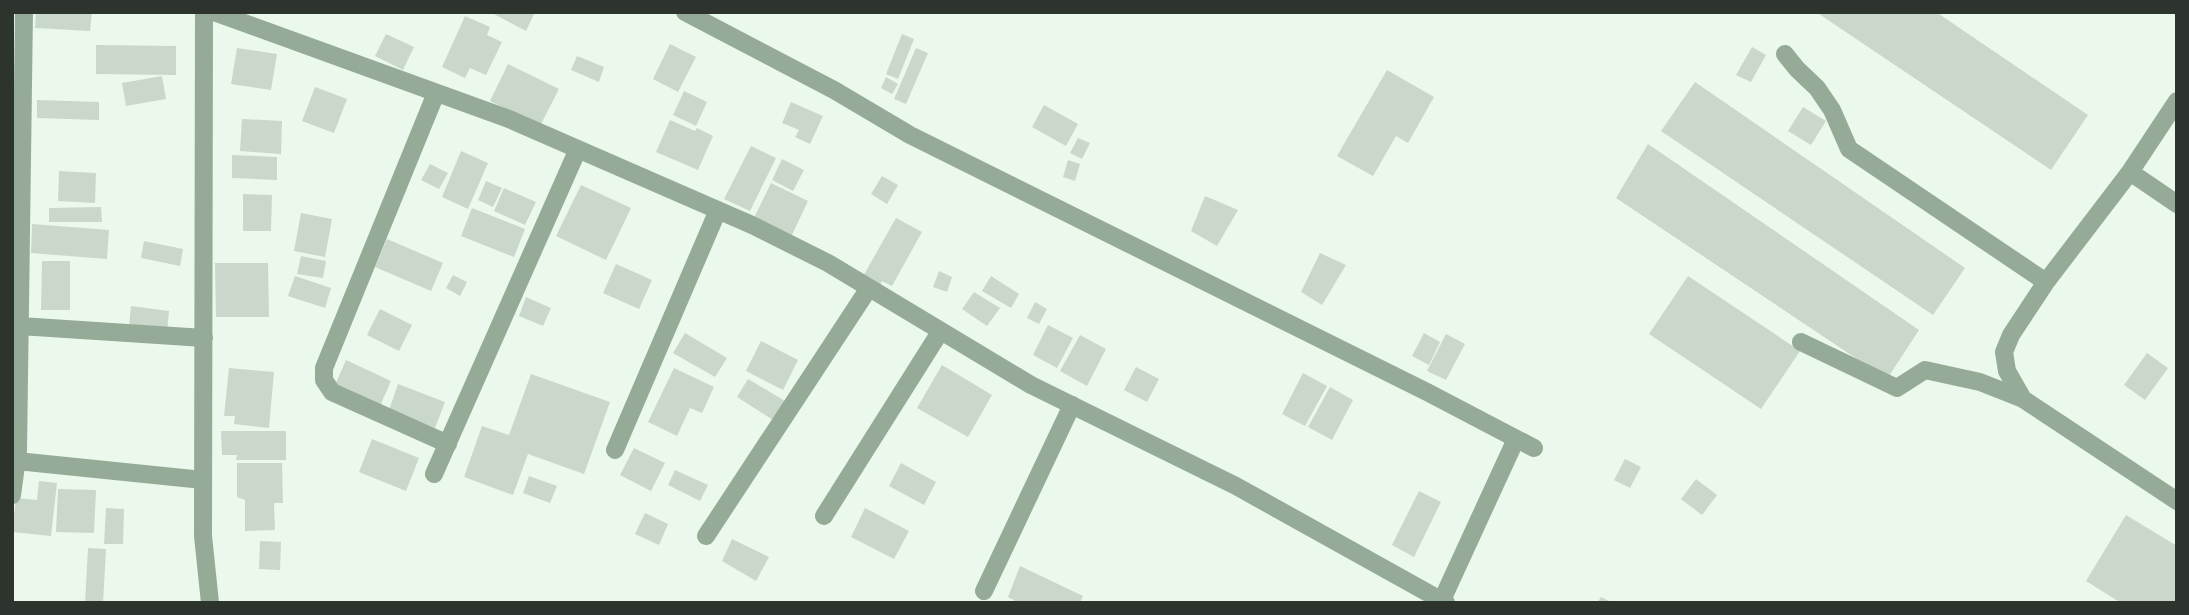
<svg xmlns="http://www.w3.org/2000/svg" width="2189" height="615" font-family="Barlow,sans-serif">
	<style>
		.building { fill: #cad8cb }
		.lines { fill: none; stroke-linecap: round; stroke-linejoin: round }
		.lane { stroke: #95aa97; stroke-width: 18 }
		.street { stroke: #95aa97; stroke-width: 18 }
	</style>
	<rect width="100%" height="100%" fill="#eaf9eb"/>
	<!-- building -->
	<path class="building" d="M36,12H92L90,31L35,28Z
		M490,12H535L526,31Z
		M1816,12H1936L2088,115L2051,170Z
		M465,16L490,27L487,35L502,42L486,75L470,68L465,78L442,67Z
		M386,34L414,47L403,70L375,56Z
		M902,34L914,39L898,79L886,74Z
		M670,44L696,57L678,92L653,79Z
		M96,45L176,46V75L96,74Z
		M1752,47L1766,55L1751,82L1736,75Z
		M237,48L277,54L271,90L231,84Z
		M916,48L928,53L906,104L894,99Z
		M577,56L604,67L599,82L571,70Z
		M508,64L559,89L540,126L490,101Z
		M1387,70L1434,97L1408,143L1396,136L1373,176L1337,156Z
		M162,76L166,99L126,106L122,83Z
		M886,77L898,84L892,94L881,88Z
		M1695,82L1965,268L1933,315L1661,131Z
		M315,87L347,99L334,133L302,121Z
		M684,91L707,102L696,126L673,115Z
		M37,100L99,102V120L37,118Z
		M791,102L823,116L810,144L795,137L799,130L782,123Z
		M1044,105L1078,124L1066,146L1032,127Z
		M1803,107L1826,121L1811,145L1788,131Z
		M242,119L282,121L281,154L240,151Z
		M670,120L695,131L697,128L713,136L698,170L656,152Z
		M1078,138L1090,143L1082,159L1070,153Z
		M1648,144L1919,330L1887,379L1616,198Z
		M751,146L776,158L750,211L724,199Z
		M461,151L488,163L468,209L442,197Z
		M232,155L277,157V180L232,178Z
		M782,159L804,170L793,191L772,180Z
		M1068,160L1080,164L1075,181L1063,177Z
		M430,164L448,173L439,189L421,180Z
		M59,171L96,173L95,203L58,201Z
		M882,176L898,185L887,204L871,194Z
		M486,181L502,188L493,207L478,200Z
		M771,183L808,201L791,237L752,222Z
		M581,185L631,208L606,260L556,236Z
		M504,188L536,202L525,225L494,211Z
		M243,194L272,195L271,231H243Z
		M1205,196L1238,210L1217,246L1191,231Z
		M101,207L102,222H49V208Z
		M472,208L525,229L514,257L461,236Z
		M301,213L332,219L325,257L294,251Z
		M896,218L922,232L892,286L882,281L878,289L861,280Z
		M32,224L109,230L107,259L31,253Z
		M387,239L443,263L431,291L375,267Z
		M144,241L183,249L180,266L141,258Z
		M1320,253L1346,265L1322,305L1301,292Z
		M301,256L326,261L323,278L297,274Z
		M42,261H70V310H41Z
		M215,263H268L269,317H216Z
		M616,264L652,280L639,309L603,293Z
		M939,271L952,277L947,292L933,287Z
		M453,275L467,282L460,296L446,288Z
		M295,276L331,288L325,308L288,296Z
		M991,276L1019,294L1011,308L982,291Z
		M1688,276L1800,351L1761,409L1649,334Z
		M974,292L1000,308L987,326L962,309Z
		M526,297L551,308L543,326L519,316Z
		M1035,302L1047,309L1039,324L1027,318Z
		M131,306L169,311L167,331L129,327Z
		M380,309L412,325L399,351L367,335Z
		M1048,325L1073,338L1057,368L1033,355Z
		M685,333L727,358L715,377L673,353Z
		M1424,333L1440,342L1429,365L1412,356Z
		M1446,334L1465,344L1446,380L1427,371Z
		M1080,335L1106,349L1087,386L1060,371Z
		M761,341L798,360L783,390L746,371Z
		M2147,353L2168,368L2145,400L2124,385Z
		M346,360L391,381L380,406L335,385Z
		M942,365L992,395L968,437L917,408Z
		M1136,367L1159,379L1147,402L1124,390Z
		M229,368L274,372L269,428L234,424L235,416H224Z
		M674,368L714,387L702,413L690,408L677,436L648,422Z
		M1303,373L1327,386L1305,426L1282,414Z
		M531,374L610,402L584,474L528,454L513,495L464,477L482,426L509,435Z
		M748,379L785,401L773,420L737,397Z
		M398,384L445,402L435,428L389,410Z
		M1330,387L1353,400L1332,440L1308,427Z
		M221,431H286V460H236L237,455H222Z
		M372,439L419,458L406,491L359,472Z
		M634,448L665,463L651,491L620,475Z
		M1625,459L1641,467L1630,488L1614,480Z
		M237,463H282L283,503H274L275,530L245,531V500L237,497Z
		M901,463L936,482L924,505L889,486Z
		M675,470L708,485L700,501L668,485Z
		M529,476L557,486L550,503L523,493Z
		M1696,479L1717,495L1702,515L1681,499Z
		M39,481L57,483L51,536L12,532L16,498L37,500Z
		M58,489L96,490L94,533L56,532Z
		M1419,491L1441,502L1414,557L1392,545Z
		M106,508L124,509L123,544H104Z
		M865,508L909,531L894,559L851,537Z
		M645,513L668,524L659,545L635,534Z
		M2126,515L2177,546V603H2121L2086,581Z
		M732,539L769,557L756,581L722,561Z
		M260,541L281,542L280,570L259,569Z
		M88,548L106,549L103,603H85Z
		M1020,566L1083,596L1080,603H1019L1008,597Z
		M1601,597L1613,603H1597Z"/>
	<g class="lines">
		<!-- lane -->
		<path class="lane" d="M1785,54L1797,69L1817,88L1832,110L1849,149L2046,282
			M2130,172L2177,204
			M1801,342L1897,388L1925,370L1980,382L2023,399L2177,501
			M2023,399L2007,371L2004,352L2011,335L2046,282L2130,172L2177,101
			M984,591L1072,405
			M1442,600L1516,439"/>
		<!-- street -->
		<path class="street" d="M204,12L203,536L210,603
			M214,12L509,119L752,225L828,263L1031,385L1236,486L1446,603
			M685,12L834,90L910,135L1427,392L1534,448
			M436,93L324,368V380L332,392L448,444
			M20,326L204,338
			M615,450L718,210
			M17,461L203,480
			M434,474L578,149
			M12,495L18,451L24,12
			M824,516L940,332
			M706,536L869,288"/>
	</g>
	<!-- border -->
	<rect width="2189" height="615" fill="none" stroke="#2d332d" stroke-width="28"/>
</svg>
